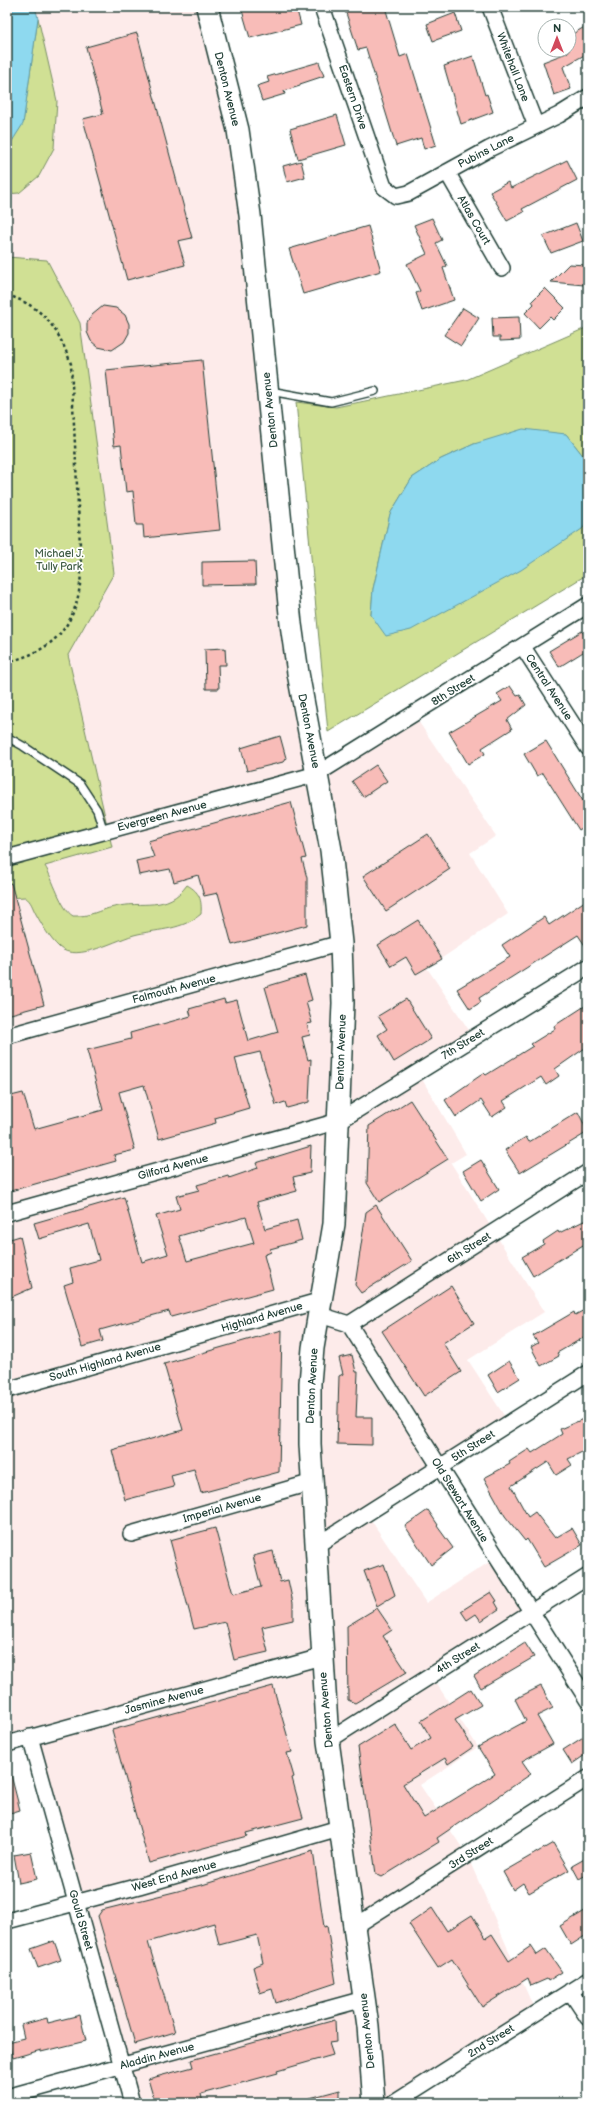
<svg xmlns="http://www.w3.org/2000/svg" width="595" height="2110" font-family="'Balsamiq Sans',sans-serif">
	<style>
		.built { fill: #fdebea }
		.green { fill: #d0e094; stroke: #788e64 }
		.water { fill: #8ed9ef; stroke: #629ba4 }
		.building { fill: #f8bcb8; stroke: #1f3d34; fill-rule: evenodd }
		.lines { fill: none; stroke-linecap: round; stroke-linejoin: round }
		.service-casing { stroke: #1f3d34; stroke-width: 10 }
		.minor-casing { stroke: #1f3d34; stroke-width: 18 }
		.secondary-casing { stroke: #1f3d34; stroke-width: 24 }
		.path { stroke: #1f3d34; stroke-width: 2.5; stroke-dasharray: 3 3; stroke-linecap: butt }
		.service { stroke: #fff; stroke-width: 7 }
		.minor { stroke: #fff; stroke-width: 15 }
		.secondary { stroke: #fff; stroke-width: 21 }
		.labels { text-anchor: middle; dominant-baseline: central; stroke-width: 3.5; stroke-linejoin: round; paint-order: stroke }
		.street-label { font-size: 11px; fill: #1f3d34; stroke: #fff }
		.park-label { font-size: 11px; fill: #425e47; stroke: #fff }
	</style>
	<rect width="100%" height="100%" fill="#fff"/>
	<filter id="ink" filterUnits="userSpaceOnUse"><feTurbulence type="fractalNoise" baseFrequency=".025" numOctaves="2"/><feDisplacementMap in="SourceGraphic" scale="8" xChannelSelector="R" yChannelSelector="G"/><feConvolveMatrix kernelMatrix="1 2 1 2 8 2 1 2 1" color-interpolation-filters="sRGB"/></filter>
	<g filter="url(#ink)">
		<!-- built -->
		<path class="built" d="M35,7H202L237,145L260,339L269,460L289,654L325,848L335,936L337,1000L327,1224L304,1374L309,1439L310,1384L313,1348L334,1224L343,1003L341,943L331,850L317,774L348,758L414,715L496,836L470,853L508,914L427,968L475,1039L419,1074L466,1154L451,1163L544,1312L468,1360L509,1423L367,1514L426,1603L497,1557L531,1612L431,1675L478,1747L420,1785L467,1855L536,2013L394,2103H139L34,1729L7,1735V876L112,847L68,655L114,573L80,323L47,260L7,257V194L19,193L39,176L54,148L57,101Z"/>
		<!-- green -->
		<path class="green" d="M38,18L57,101L54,148L39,176L19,193L7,194V149L23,123Z
			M7,257L47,260L80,323L114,573L68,655L112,847L45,866C53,879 61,909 73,916C91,917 98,910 114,907C142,900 167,913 187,885C200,892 202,900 201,914C182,930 160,929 138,934C118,938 77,964 59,947C50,939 42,925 36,914C32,907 32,902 25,897L7,898Z
			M588,327V462L566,434L474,444L441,459L412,478L390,514L373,589L371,615L582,529L588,522V574L328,732L296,402L336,407L466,380Z"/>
		<!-- water -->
		<path class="water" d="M7,7H35L38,18L23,124L7,149Z
			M523,429L566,434L588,462V522L582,529L521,570L411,630L386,636L371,615L373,589L390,514L412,478L441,459L474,444Z"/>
		<!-- building -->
		<path class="building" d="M241,7H296L301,25L250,38Z
			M344,7H385L400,57L408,54L436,145L424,149L421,138L396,146L366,48L358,50Z
			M455,13L461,31L433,41L427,24Z
			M588,25V53L563,67L571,89L554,95L543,62L569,52V36Z
			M137,33L192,238L178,241L185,265L127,280L83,119L103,114L86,47Z
			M473,56L485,95L487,94L493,112L461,124L444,66Z
			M319,62L324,76L300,84V86L284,91L285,94L262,101L257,86L269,82L267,77Z
			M337,115L346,145L298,159L290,129Z
			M567,160L577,180L522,209L524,212L507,221L490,192L508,182L511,188Z
			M301,161L305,177L287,182L283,166Z
			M432,218L442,240L436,243L447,266L443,268L454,300L422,311L416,293L420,291L407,264L427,254L414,225Z
			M576,223L583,241L551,253L543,236Z
			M368,226L381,271L303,294L289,249Z
			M569,264L586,265L584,285L551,282Z
			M545,288L565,308L553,320L550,317L539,328L525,313L534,304L532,301Z
			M103,306L116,308L125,315L129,324V333L124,342L112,350L98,347L91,341L87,332V323L92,315Z
			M463,308L479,318L461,346L444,335Z
			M519,317L520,340L500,341V337H493L492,318Z
			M202,360L220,530L144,538L143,525H136L133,491L126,492L121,445L114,446L106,370Z
			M255,561L256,584L202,585V562Z
			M582,631L588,641V649L559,667L549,651Z
			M225,648L226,665H218L219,689H206L205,649Z
			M510,686L517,696L520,695L526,705L507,720L512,729L482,748L485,754L468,764L449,732L502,701L497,694Z
			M280,736L286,758L283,762L247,771L241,748Z
			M546,741L588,809V824L579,830L543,773L537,776L524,754Z
			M376,765L387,781L363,797L352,781Z
			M291,802L306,858L302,859L307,878V925L232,945L218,893L204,896L198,875L174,882L170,869L139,875L136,861L154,857L148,841Z
			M428,834L450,869L386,911L363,876Z
			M11,883L44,1005L7,1015V884Z
			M588,899V950L578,935L479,998L481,1002L470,1009L457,989L510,957L502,945L544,917L549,925Z
			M418,920L442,959L416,974L406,957L391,966L378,945Z
			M305,975L312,1000L306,1002L312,1023L307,1024L310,1035L302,1037L308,1060L311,1059L309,1102L287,1108L285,1102L276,1105L260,1052L235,1058L249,1108L215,1118L216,1123L159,1139L144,1085L119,1092L135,1150L114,1155L116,1161L7,1192V1097L23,1093L34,1129L103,1110L87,1050L131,1039L130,1033L191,1016L189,1009L224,999L225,1003L237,1000L248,1041L278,1032L265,987Z
			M406,999L431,1039L394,1062L378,1035L387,1029L378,1016Z
			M588,1004V1046L555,1069L559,1076L546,1085L541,1077L503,1101L507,1107L492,1117L481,1100L456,1117L445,1100L484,1073L486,1075L533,1046L531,1044L555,1029L554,1026Z
			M410,1100L448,1159L379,1202L367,1183L369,1126Z
			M578,1112L588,1132L520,1173L505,1150L526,1137L529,1142Z
			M311,1146L310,1173L293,1177L297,1191L257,1202L265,1229L297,1220L302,1240L270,1249L271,1252L264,1255L273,1289L171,1317L169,1311L100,1330L103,1341L82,1347L64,1285L73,1282L70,1268L99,1260L89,1224L39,1239L34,1223L124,1197L142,1262L168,1254L156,1216L180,1209L176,1196L199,1190L197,1185L228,1176L229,1178L258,1168L256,1163ZM246,1217L254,1243L187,1261L179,1236Z
			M481,1160L499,1189L481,1201L463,1171Z
			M376,1205L412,1261L361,1293L355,1285L366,1212Z
			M588,1219V1242L533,1276L522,1257L544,1244L543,1241L558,1231L559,1233Z
			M20,1236L32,1288L7,1299V1240Z
			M451,1286L474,1323L443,1343L461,1372L424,1396L382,1331Z
			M588,1308V1335L557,1353L559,1356L541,1366L531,1347L538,1343L533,1336L574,1312L575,1315Z
			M282,1330L279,1472L201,1493L194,1469L171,1475L174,1487L125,1500L112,1450L183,1430L164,1364Z
			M352,1355L356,1372H358L356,1417H372V1445L337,1444L339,1376L343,1374L339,1358Z
			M509,1361L520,1378L498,1392L488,1375Z
			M583,1419L588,1430V1449L568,1459L572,1465L556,1475L548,1462L511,1486L528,1517L535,1512L555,1538L572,1528L582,1545L544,1567L527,1539L525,1541L505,1516L484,1478L510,1464L509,1462L529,1449L532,1453L562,1434L560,1429Z
			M428,1510L438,1525L437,1526L453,1548L431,1565L405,1526Z
			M215,1528L233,1594L261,1587L253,1556L273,1551L280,1582L288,1580L293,1603V1620L262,1627L268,1652L234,1660L225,1622L194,1629L170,1540Z
			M384,1564L395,1595L377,1606L364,1571Z
			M491,1592L497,1601L495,1602L499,1609L481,1621L476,1614L467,1620L461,1611Z
			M377,1608L392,1630L383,1636L407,1672L355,1703L348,1700L347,1626Z
			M525,1643L534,1657L481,1688L474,1676Z
			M273,1686L292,1752L287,1753L294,1777L292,1778L303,1818L246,1833L247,1836L149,1863L112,1730Z
			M541,1686L553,1708L537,1716L553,1744L522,1761L531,1774L437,1838L439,1842L382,1877L376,1874L358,1747L395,1724L411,1750L431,1738L421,1721L471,1689L481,1705L455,1720L473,1747L448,1764L445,1758L403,1784L424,1818L495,1774L478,1747L526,1721L515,1699Z
			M588,1734V1753L572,1764L563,1750Z
			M11,1775L20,1810L7,1814V1776Z
			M553,1843L569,1870L529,1893L523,1883L513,1890L503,1872Z
			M313,1851L324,1927L327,1926L336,1983L276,2003L272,1989L260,1993L253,1967L263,1963L257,1935L219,1945L214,1923L148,1942L175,2032L135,2044L98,1916L102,1910L202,1885Z
			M31,1852L37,1879L19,1883L14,1855Z
			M588,1857V1874L579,1879L572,1866Z
			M432,1908L447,1931L472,1915L486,1938L492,1934L509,1961L531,1946L537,1955L546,1949L562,1972L548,1981L547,1979L531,1986L528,1978L482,2007L452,1959L438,1968L409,1924Z
			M588,1909V1934L571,1945L560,1926Z
			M54,1941L61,1960L38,1968L31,1949Z
			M80,2015L86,2041L41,2052V2050L13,2058L8,2042L24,2038L21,2025L47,2018L48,2023Z
			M335,2020L336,2042L329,2043L333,2055L277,2071L278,2073L201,2094L203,2103H155L148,2079L193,2067L191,2060Z
			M340,2090V2103H307L306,2099Z"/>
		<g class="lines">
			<defs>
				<path id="service" d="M270,391L331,402L375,391
					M7,737L23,746L80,784L97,810L104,832"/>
				<path id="minor" d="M322,7L384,187L396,196L409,193L489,149L559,115L588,97
					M490,7L536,126
					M447,172L502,268
					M523,647L588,748
					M7,858L317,774L588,605
					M7,1036L341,943
					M7,1213L339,1121L588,967
					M320,1315L349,1324L588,1701
					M349,1324L588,1172
					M7,1390L322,1300
					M131,1534L313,1482
					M317,1545L588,1373
					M30,1737L132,2103
					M328,1741L588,1576
					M7,1744L321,1657
					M7,1921L139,1886L339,1828
					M354,1927L588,1778
					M570,1991L588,2018
					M7,2097L364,1999
					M394,2103L588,1980"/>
				<path id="secondary" d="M207,7L238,130L250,215L291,624L298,673L331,850L341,943L343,1003L334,1224L313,1348L310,1383V1444L328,1741L368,2026L374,2103"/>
			</defs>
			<!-- service casing -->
			<use href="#service" class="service-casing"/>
			<!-- minor casing -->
			<use href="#minor" class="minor-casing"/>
			<!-- secondary casing -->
			<use href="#secondary" class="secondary-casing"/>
			<!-- path -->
			<path class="path" d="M7,295C44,307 58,328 71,364L81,566C81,619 59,650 7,662"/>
			<!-- service -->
			<use href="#service" class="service"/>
			<!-- minor -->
			<use href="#minor" class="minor"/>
			<!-- secondary -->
			<use href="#secondary" class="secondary"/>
		</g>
	</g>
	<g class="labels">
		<!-- street labels -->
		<g class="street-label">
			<text transform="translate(513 67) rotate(69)">Whitehall Lane</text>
			<text transform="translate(227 89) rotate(76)">Denton Avenue</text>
			<text transform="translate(353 97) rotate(71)">Eastern Drive</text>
			<text transform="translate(486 151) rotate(-27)">Pubins Lane</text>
			<text transform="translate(474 220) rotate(60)">Atlas Court</text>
			<text transform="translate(270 410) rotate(-96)">Denton Avenue</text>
			<text transform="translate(549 687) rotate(57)">Central Avenue</text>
			<text transform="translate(453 690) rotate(-32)">8th Street</text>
			<text transform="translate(309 731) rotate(79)">Denton Avenue</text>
			<text transform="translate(162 816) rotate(-15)">Evergreen Avenue</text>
			<text transform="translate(174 989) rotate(-15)">Falmouth Avenue</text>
			<text transform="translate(463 1044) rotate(-32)">7th Street</text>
			<text transform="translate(341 1052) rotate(-88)">Denton Avenue</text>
			<text transform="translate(173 1167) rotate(-15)">Gilford Avenue</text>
			<text transform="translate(469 1248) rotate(-32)">6th Street</text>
			<text transform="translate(262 1317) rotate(-16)">Highland Avenue</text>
			<text transform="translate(105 1362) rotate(-16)">South Highland Avenue</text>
			<text transform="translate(312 1386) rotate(-87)">Denton Avenue</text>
			<text transform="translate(473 1446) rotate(-32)">5th Street</text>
			<text transform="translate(460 1500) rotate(58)">Old Stewart Avenue</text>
			<text transform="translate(222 1508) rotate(-16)">Imperial Avenue</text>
			<text transform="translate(458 1658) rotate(-32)">4th Street</text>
			<text transform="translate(164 1700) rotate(-15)">Jasmine Avenue</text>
			<text transform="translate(326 1710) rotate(-95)">Denton Avenue</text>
			<text transform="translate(471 1853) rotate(-32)">3rd Street</text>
			<text transform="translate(174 1876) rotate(-16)">West End Avenue</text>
			<text transform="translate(81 1920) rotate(74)">Gould Street</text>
			<text transform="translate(367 2031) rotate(-96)">Denton Avenue</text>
			<text transform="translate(491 2041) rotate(-32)">2nd Street</text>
			<text transform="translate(157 2056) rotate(-15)">Aladdin Avenue</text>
		</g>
		<!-- park labels -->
		<g class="park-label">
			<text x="59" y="553">Michael J.<tspan x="59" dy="13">Tully Park</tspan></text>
		</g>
	</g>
	<!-- margin -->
	<rect width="595" height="2110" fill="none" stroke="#fff" stroke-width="24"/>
	<rect x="12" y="12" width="571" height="2086" fill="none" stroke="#1f3d34" stroke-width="1.5" filter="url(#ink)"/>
	<!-- north arrow -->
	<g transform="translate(557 38)"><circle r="19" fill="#ffffff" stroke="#a5b1ae"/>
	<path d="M0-3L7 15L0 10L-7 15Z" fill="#d1495b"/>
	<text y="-6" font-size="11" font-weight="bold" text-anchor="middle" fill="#1f3d34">N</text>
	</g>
</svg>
